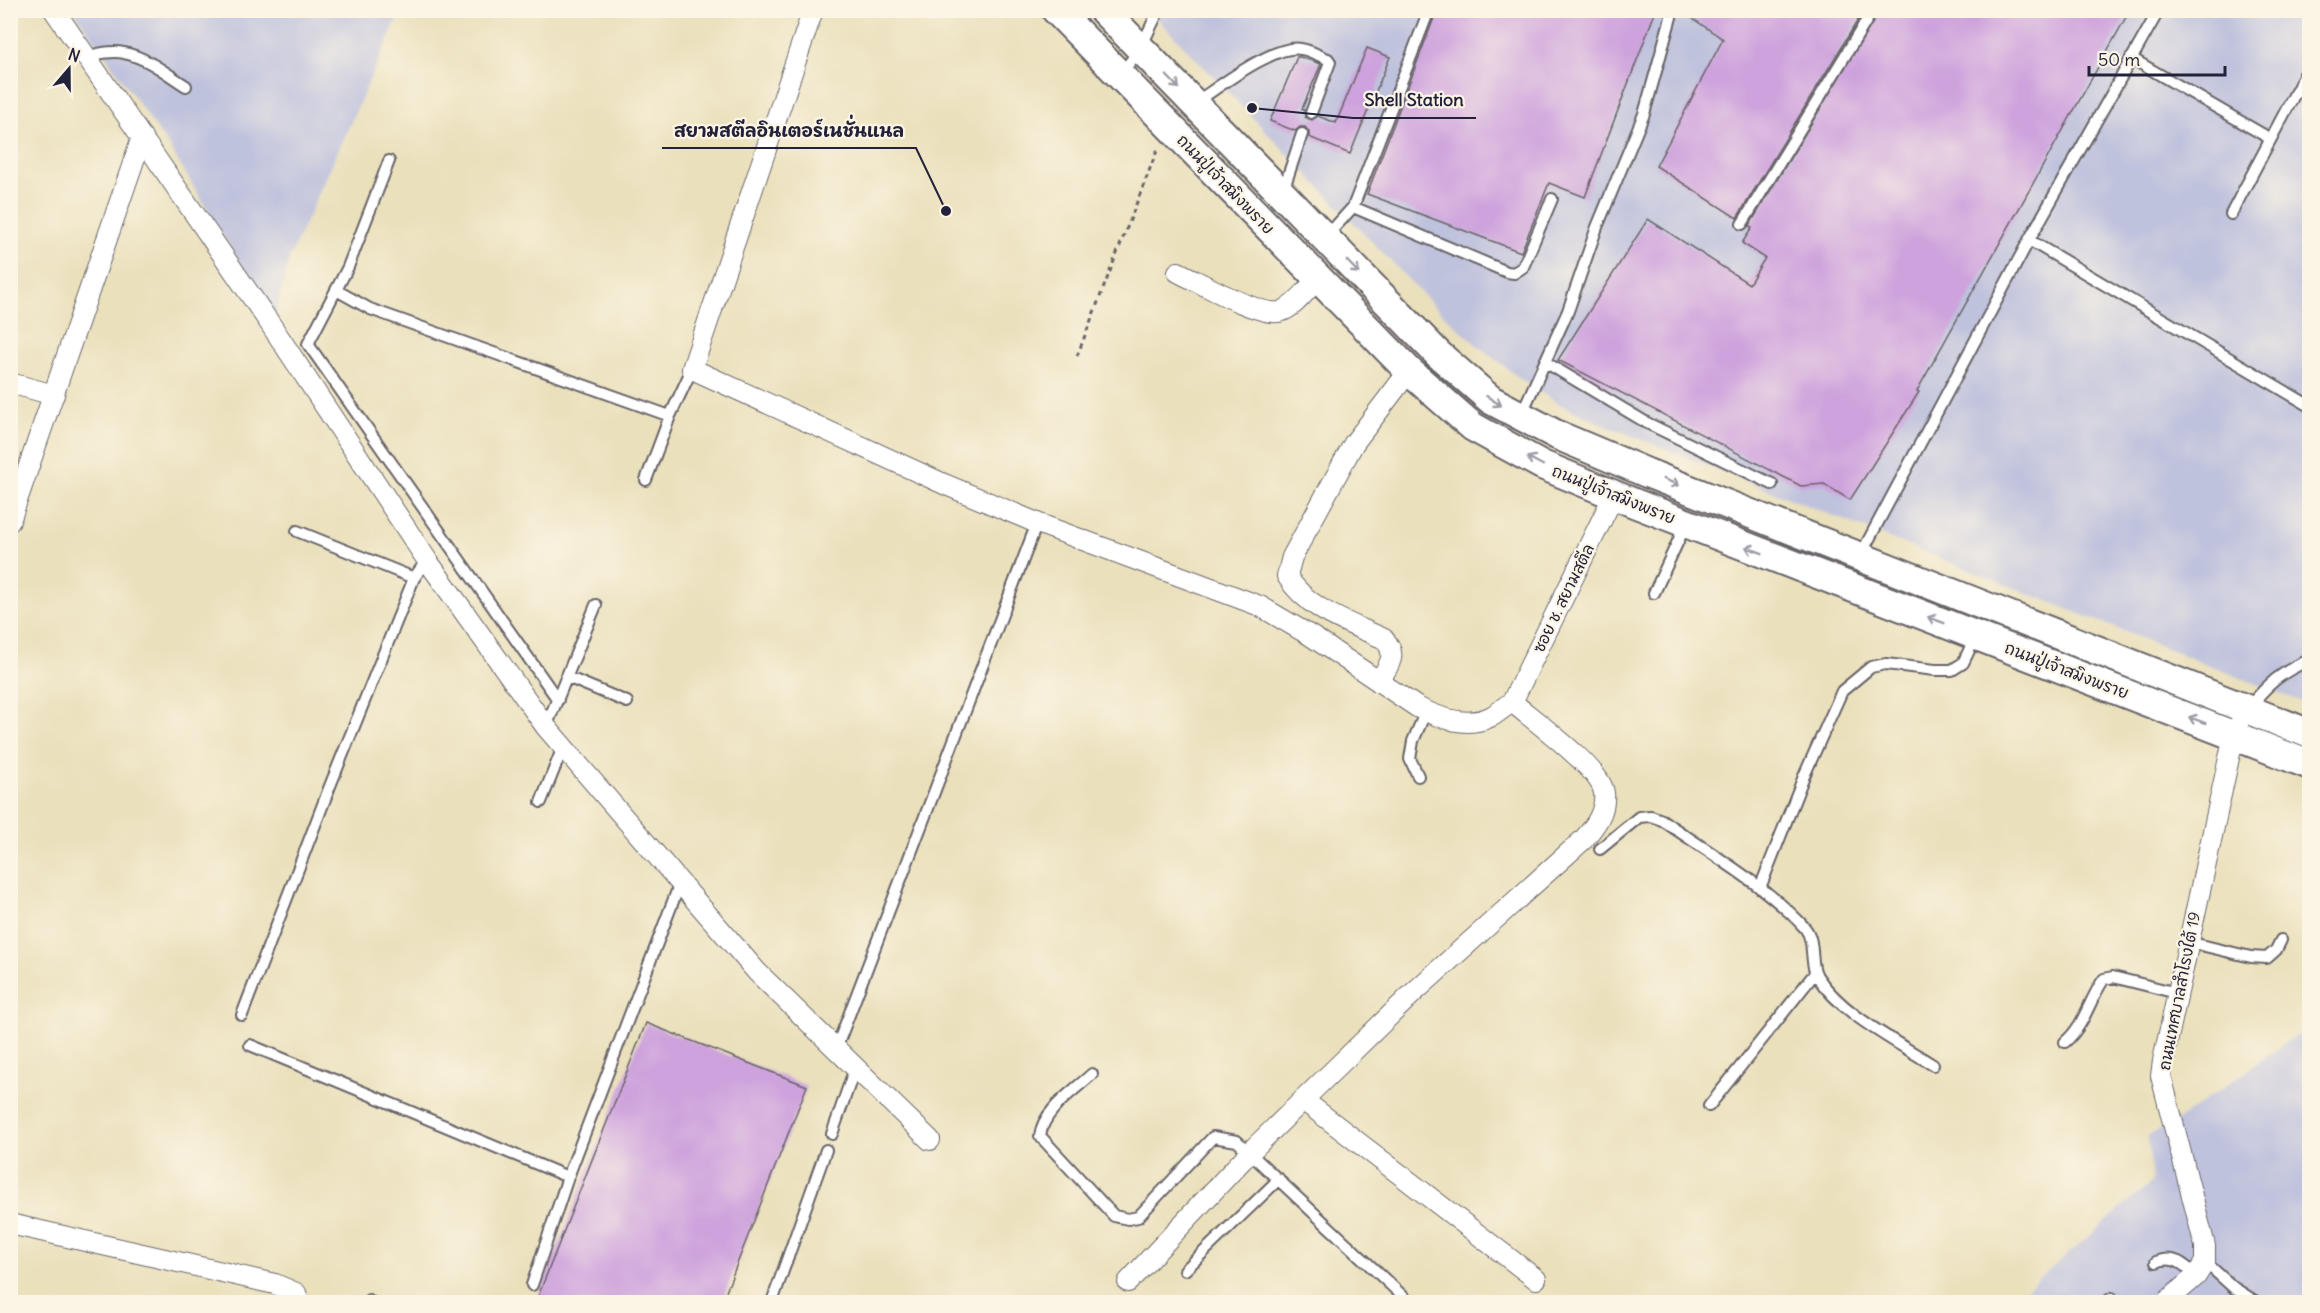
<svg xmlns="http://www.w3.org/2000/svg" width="2320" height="1313" font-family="Delius,'Playpen Sans Thai',sans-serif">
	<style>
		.industrial { fill: #bfc2dd }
		.building { fill: #cea3dd }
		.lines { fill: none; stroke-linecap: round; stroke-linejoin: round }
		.lane-casing { stroke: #686468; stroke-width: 14 }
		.street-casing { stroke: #686468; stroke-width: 22 }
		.secondary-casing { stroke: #686468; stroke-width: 32 }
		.path { stroke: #686468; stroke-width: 3; stroke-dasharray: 4.5 4.5; stroke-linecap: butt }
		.lane { stroke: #fff; stroke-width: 10 }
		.street { stroke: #fff; stroke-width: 20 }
		.secondary { stroke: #fff; stroke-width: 28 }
		.oneway { stroke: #9c9ca7 }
		.labels { text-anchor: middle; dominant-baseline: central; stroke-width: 4.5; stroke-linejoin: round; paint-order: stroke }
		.street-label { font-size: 16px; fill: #22223b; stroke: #fcf5e5 }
		.leader { fill: none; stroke: #22223b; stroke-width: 2 }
		.callout-dot { fill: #22223b; stroke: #fcf5e5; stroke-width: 2 }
		.callout-label { font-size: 18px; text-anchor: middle; font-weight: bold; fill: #22223b; stroke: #fcf5e5; stroke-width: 4.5; stroke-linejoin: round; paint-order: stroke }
	</style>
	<rect width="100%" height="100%" fill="#fcf5e5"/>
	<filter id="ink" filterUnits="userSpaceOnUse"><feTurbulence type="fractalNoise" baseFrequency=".0167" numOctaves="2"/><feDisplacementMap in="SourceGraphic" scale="12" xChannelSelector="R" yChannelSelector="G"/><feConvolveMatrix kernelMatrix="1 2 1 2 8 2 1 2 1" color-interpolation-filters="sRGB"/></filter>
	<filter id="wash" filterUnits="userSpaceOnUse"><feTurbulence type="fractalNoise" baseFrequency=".008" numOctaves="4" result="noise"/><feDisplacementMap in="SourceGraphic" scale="24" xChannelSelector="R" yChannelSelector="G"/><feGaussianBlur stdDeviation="1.35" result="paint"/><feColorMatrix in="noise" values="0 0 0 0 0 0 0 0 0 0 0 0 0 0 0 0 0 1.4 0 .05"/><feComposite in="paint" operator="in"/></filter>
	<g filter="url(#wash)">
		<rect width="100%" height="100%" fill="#eae0bc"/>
		<!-- industrial -->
		<path class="industrial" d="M74,11H401L289,259L274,320L172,151Z
			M1150,11H2309V705L1600,423L1557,403L1518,377L1477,345L1432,304Z
			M2309,1026V1302H2012L2152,1182L2148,1136L2182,1117Z"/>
		<g id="blocks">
			<!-- building -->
			<path class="building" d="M1437,10H1656L1585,197L1549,183L1521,252L1367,194Z
				M1680,10H1864L1737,218L1656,166L1723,39Z
				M1880,10H2130L1917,391L1919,392L1850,500L1824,484L1801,486L1558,360L1648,219L1749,284L1765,258L1742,243L1752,228L1749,226Z
				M1367,48L1390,57L1350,154L1309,137V132L1305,127H1300L1295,131L1270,121L1297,57H1300L1321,64L1302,109L1304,110L1305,117L1312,120L1318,116L1336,123Z
				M646,1023L807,1086L722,1302H547L537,1299Z"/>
		</g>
	</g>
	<g filter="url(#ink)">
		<use href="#blocks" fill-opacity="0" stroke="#686468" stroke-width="1.5"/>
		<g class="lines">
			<defs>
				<path id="lane" d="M87,56C99,54 112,50 124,53C146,57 167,74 186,86
					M2131,58L2269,138
					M1121,74L1140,49L1159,10
					M1196,102C1219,87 1274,44 1301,49C1310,50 1319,56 1328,59L1330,62L1311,113
					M389,161L348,267L308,344L558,700
					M1283,191L1302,134
					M1353,207L1507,272L1514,273L1523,267L1552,199
					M2231,214L2310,65
					M1742,224L1873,10
					M1325,238L1353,207L1429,10
					M2029,240L2310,406
					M336,290L370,309L670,416L646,480
					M1545,362L1647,423L1772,484
					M1521,415L1568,311L1597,227L1644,114L1673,10
					M670,416L692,369
					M297,531L414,578
					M1860,556L2029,240L2159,10
					M1654,593L1686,524
					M567,677L627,702
					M2249,707C2268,684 2282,671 2310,660
					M546,727L596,605
					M1418,776L1410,759L1413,741L1426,711
					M541,802L563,747
					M1600,849L1639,817L1651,816L1662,820C1707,851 1768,887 1805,928C1816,942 1809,963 1817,976C1841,1014 1896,1041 1933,1065
					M1760,888L1804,776L1842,691L1871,667L1886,664L1935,670H1952L1963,663L1976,636
					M2188,942L2251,957L2267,958L2276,950L2281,940
					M242,1015L330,786L414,578L427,560
					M2065,1042C2085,1025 2089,1000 2104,979L2113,977L2177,993
					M250,1045L568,1177L680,883
					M836,1049L1037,523
					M1092,1074C1074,1091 1043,1110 1040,1136L1114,1216L1128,1219L1138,1217L1213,1137L1237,1141L1409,1302
					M1709,1106L1815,973
					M832,1134L855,1068
					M2156,1262C2174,1255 2184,1264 2196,1276
					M2205,1262L2234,1288L2256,1302
					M1185,1270L1279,1179
					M532,1285L568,1177
					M773,1299L826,1150
					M369,1302V1300
					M2106,1302L2112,1298"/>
				<path id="street" d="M54,10L271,325L427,560L546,727L757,972L930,1140
					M813,10L692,369L944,484L1037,523L1260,606L1311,636L1417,707C1439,718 1468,729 1492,716C1499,712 1505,706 1512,702L1614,495
					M1178,272C1199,282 1258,316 1279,312C1294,309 1308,288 1318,278
					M10,383L54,395
					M10,521L142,137
					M1379,682C1388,665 1399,656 1384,639C1350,623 1307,610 1287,576L1292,557L1354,443L1409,371
					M1303,1100L1536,1279
					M10,1224L275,1284L296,1293L299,1302
					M1128,1282L1250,1152L1303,1100L1412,994L1584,839C1595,826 1606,812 1604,793C1602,769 1532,719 1512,702
					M2166,1302L2196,1276L2205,1262V1246L2161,1076L2163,1061L2234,735L2238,726"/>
				<path id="secondary" d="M1056,10L1409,371L1473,427L1542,465L1634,503L2310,765
					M1103,10L1438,354L1491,400L1557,435L1647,473L2310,734"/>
			</defs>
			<!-- lane casing -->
			<use href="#lane" class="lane-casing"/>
			<!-- street casing -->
			<use href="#street" class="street-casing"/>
			<!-- secondary casing -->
			<use href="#secondary" class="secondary-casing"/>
			<!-- path -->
			<path class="path" d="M1077,356L1158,148"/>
			<!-- lane -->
			<use href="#lane" class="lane"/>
			<!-- street -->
			<use href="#street" class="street"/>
			<!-- secondary -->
			<use href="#secondary" class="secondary"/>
		</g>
		<!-- one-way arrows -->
		<defs><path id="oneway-shaft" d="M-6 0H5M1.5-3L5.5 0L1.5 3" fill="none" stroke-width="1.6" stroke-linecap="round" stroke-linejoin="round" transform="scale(1.5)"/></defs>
		<g class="oneway">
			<use href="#oneway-shaft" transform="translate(1173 82) rotate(46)"/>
			<use href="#oneway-shaft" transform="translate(1353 267) rotate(46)"/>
			<use href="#oneway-shaft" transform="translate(1494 401) rotate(33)"/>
			<use href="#oneway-shaft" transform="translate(1535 461) rotate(-152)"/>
			<use href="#oneway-shaft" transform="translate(1671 482) rotate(22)"/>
			<use href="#oneway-shaft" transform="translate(1754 550) rotate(-159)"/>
			<use href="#oneway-shaft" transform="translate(1936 620) rotate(-159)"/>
			<use href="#oneway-shaft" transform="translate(2197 720) rotate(-159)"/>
		</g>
	</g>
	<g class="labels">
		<!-- street labels -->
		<g class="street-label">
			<text transform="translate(1226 184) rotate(46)">ถนนปู่เจ้าสมิงพราย</text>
			<text transform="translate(1614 494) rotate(22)">ถนนปู่เจ้าสมิงพราย</text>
			<text transform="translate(1563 598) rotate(-64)">ซอย ช. สยามสตีล</text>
			<text transform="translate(2067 670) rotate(21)">ถนนปู่เจ้าสมิงพราย</text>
			<text transform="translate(2179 991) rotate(-79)">ถนนเทศบาลสำโรงใต้ 19</text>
		</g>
	</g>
	<!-- callouts -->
	<path class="leader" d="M1252 108L1353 118H1476M946 211L916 148H662"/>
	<g class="callout-dot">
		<circle cx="1252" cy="108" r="6"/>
		<circle cx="946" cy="211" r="6"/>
	</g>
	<g class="callout-label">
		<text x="1414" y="106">Shell Station</text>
		<text x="789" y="137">สยามสตีลอินเตอร์เนชั่นแนล</text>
	</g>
	<!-- margin -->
	<rect width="2320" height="1313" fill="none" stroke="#fcf5e5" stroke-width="36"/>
	<!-- north arrow -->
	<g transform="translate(69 69) rotate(20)" stroke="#fcf5e5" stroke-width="4.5" paint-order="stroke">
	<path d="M0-4.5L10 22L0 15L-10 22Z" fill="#22223b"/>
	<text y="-9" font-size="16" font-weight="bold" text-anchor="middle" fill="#22223b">N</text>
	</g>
	<!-- scale -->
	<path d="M2089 66v9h136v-9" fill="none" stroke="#22223b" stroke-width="3"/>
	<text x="2098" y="66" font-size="18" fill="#22223b" stroke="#fcf5e5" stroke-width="4.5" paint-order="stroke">50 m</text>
</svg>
